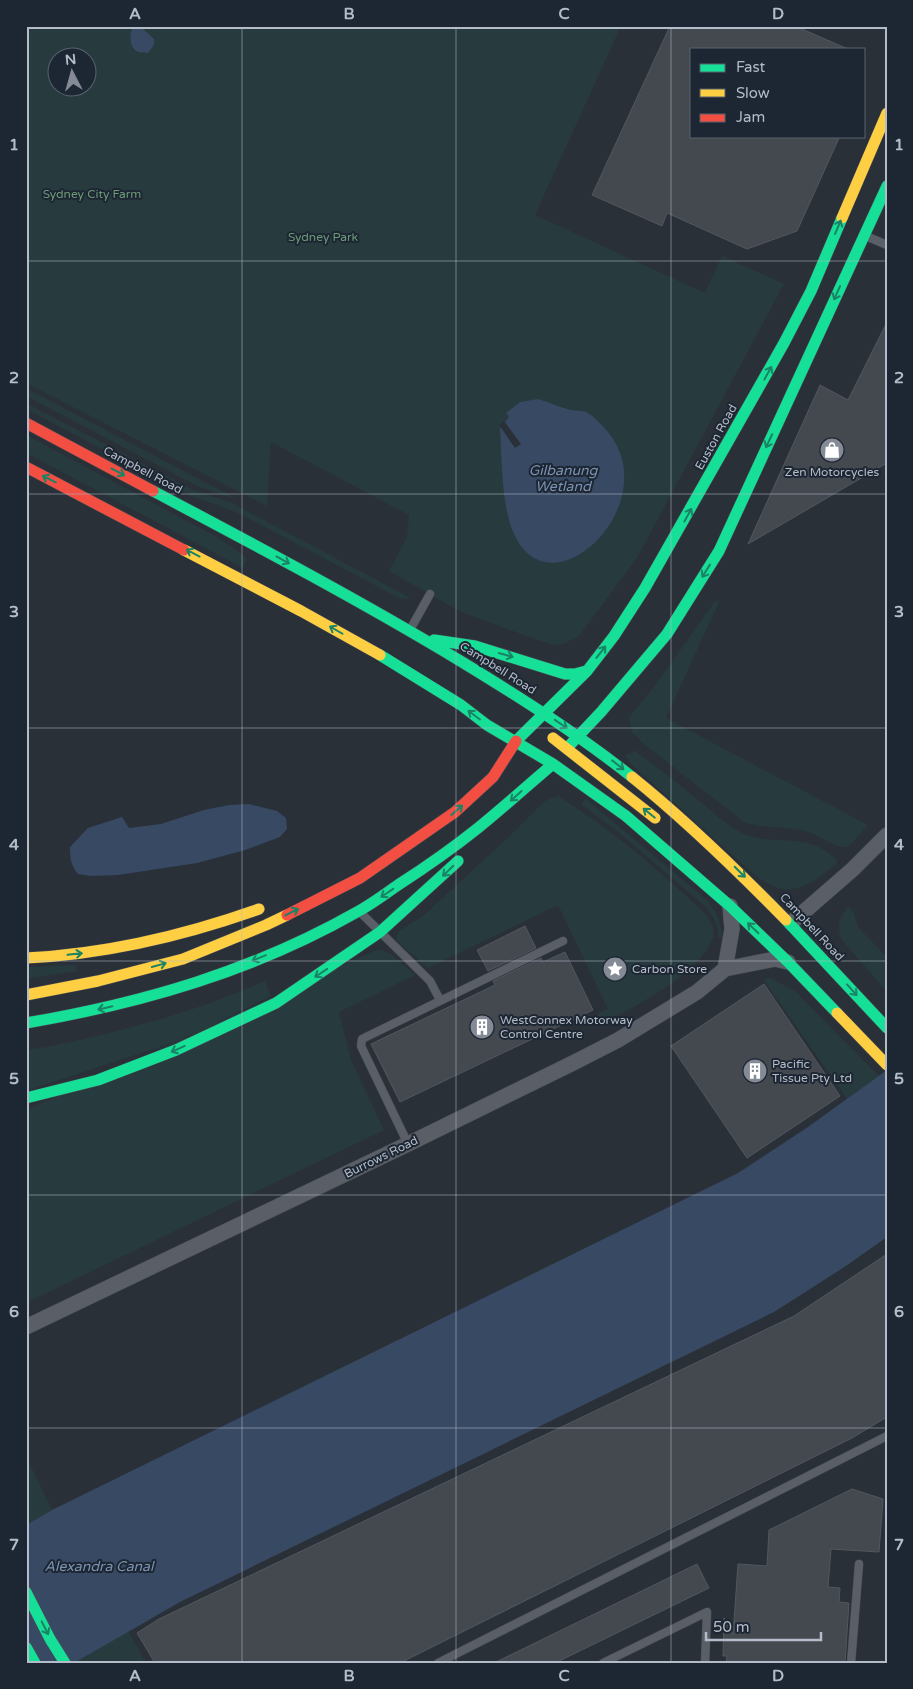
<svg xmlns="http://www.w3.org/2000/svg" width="913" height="1689" font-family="'Varela Round',sans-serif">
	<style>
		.green { fill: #273a3e; fill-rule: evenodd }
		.water { fill: #384963 }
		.pier { fill: #2a3038 }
		.building { fill: #444950; stroke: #52575f }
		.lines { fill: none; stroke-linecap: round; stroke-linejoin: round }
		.lane-casing { stroke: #484c53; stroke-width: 9 }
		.street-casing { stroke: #484c53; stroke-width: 16 }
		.fast-casing { stroke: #484c55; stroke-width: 12 }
		.slow-casing { stroke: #484c55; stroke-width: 12 }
		.jam-casing { stroke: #484c55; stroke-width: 12 }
		.lane { stroke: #5a5e66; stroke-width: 8 }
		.street { stroke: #5a5e66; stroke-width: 15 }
		.fast { stroke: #16e098; stroke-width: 11 }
		.slow { stroke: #ffcf43; stroke-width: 11 }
		.jam { stroke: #f24e42; stroke-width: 11 }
		.oneway { stroke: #1a8366 }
		.grid { fill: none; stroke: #b4bcc9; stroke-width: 1; stroke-opacity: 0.55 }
		.labels { text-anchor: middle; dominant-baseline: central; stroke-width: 4; stroke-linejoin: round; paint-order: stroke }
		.park-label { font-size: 12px; fill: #6b9a76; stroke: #1d2633 }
		.street-label { font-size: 12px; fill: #b4bcc9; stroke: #1d2633 }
		.poi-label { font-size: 12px; fill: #b4bcc9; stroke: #1d2633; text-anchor: start }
		.water-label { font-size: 14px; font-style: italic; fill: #7c92b1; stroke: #1d2633 }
		.neatline { fill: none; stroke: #b4bcc9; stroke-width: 2 }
		.grid-label { font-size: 16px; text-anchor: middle; font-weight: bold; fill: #b4bcc9 }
	</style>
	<rect width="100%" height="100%" fill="#2a3038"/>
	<!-- green -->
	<path class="green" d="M26,26H621L535,215L705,293L722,256L784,284L637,558L579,636L564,644L555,645L540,641L459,611L389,571L407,537L409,515L271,442L267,506L26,383ZM58,58H88V88H58Z
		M26,388L235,498V499L197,486L26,396Z
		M26,403L195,491L230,502L243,509L411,598L402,599L397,597L242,515L228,509L193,497L26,409Z
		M26,435L217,537L247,558L243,568L26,453Z
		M715,601L719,602L666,718L868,825C863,830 852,845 846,847C839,849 821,837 814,834C791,825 766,830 744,822L645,745L632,732L629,717L654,687Z
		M634,750C658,767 681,786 703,804C715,814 727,825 740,832C774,849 804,828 837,860L836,864C820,877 798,896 775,887C769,885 763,880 757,877L631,764L625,755L631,754Z
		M559,795V797C605,825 646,859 685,895C693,903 706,912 711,923C713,927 714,932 713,937C702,973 633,1007 602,1025L597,1014L608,1009L558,905L428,968L397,941L396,936L399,931L424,915L513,833L545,801Z
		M585,798L707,900C716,912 722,923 722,938L718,937C719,925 714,918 707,908L617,831L582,805Z
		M848,907L854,913L858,927L887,957V992L841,939C837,926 839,917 848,907Z
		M381,950L391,954L415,975L339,1012L351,1060L384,1130L26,1303V1110L374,951Z
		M75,965L77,971L26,979V967Z
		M771,978L795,991L879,1076L847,1099L763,979Z
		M265,981L271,996L181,1040L26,1091V1050C55,1046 84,1039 113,1032C165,1019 215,1003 265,981Z
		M26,1456L52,1510L26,1525Z
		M128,1631L146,1663H74Z"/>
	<!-- water -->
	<path class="water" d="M134,26L141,27L154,39V45L148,53C144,52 138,53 135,50C129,44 129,32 134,26Z
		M538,399C549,402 561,408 571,410C575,411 581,410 586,412C594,416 602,425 608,432C666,503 553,614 515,536C501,508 502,459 500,428L509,417L506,413L520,402Z
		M249,804L277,811L286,818L287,829L280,837L245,850L197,863L118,875L91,876L78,874C71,866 70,858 70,847L88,828L122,817L129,828L161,824L204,810L229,805Z
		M887,1070V1237L843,1268L774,1312L180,1602L74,1663H26V1525L52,1510L738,1173L808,1127Z"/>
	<!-- pier -->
	<path class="pier" d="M504,421L521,444L515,448L499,425Z"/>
	<!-- building -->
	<path class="building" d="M670,26H795L848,49H692V136H840L797,231L747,249L667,213L662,226L592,195Z
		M887,322V463L748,544L820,385L848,400Z
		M525,926L536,948L488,971L477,950Z
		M565,952L593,1010L400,1102L371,1044L495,985L493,981L541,958L543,962Z
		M764,984L840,1096L747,1158L671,1046Z
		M887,1254V1417L852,1438L400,1663H155L137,1633L159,1619L794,1316Z
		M852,1489L883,1499L879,1552L831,1549L828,1587L840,1588L839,1602L849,1603L845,1663H726L727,1656H723L724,1618L733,1635L738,1564L767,1566L769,1530Z
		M697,1564L709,1588L555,1663H494Z"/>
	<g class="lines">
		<defs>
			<path id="lane" d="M868,237L887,245
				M411,628L430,594
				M362,914L430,981L440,1000
				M408,1144L361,1046L362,1039L563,941
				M438,1663L887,1436
				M603,1663L707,1612L705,1663
				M851,1663L859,1564"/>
			<path id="street" d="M791,923L853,869L887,835
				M725,969L732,929L730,906
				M26,1327L408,1144L573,1063L618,1040L697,992L725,969L775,959L788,962"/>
			<path id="fast" d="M153,491C257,546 361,601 462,662C521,698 578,734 632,777
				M434,640L475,646L565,674H575L586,671
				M380,655L461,705L487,725L553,764L626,816L730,906L788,962L837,1013
				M516,741L587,671L614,636L645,588L784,343L811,291L842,218
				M568,747L601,712L667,634L719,551L887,186
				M786,920L887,1028
				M26,1023C143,1003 253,971 357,912C372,904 385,894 398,885C426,867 453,848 478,828C504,807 528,785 553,764
				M26,1098L98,1080L176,1050L276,1003L380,932L458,861
				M26,1592L50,1639L65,1663
				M26,1647L35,1663"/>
			<path id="slow" d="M842,218L887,113
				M184,550L301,611L380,655
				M553,738L655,818
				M632,777C687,821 737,870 786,920
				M26,958C107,954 183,936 259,909
				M26,995L98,981L183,959L266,925L287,915
				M837,1013L887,1065"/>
			<path id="jam" d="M26,423L153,491
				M26,467L184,550
				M287,915L360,878L455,812L493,777L516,741"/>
		</defs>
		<!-- lane casing -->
		<use href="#lane" class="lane-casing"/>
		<!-- street casing -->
		<use href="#street" class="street-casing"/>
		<!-- fast casing -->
		<use href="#fast" class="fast-casing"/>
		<!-- slow casing -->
		<use href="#slow" class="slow-casing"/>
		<!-- jam casing -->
		<use href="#jam" class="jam-casing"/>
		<!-- lane -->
		<use href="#lane" class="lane"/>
		<!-- street -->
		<use href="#street" class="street"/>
		<!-- fast -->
		<use href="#fast" class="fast"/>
		<!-- slow -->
		<use href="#slow" class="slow"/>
		<!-- jam -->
		<use href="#jam" class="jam"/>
	</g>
	<!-- one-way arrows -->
	<defs><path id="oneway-shaft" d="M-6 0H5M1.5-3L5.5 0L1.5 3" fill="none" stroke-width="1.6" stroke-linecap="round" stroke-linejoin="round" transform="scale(1.25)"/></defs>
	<g class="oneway">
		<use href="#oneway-shaft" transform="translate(838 227) rotate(-67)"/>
		<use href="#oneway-shaft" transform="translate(837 293) rotate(114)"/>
		<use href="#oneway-shaft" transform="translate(768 373) rotate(-61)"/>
		<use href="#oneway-shaft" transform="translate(769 441) rotate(115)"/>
		<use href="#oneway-shaft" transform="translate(118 472) rotate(28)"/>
		<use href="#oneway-shaft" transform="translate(49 479) rotate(-153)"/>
		<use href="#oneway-shaft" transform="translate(688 515) rotate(-61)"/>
		<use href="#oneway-shaft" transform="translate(193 553) rotate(-152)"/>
		<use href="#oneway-shaft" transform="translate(283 560) rotate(29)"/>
		<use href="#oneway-shaft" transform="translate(706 571) rotate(122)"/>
		<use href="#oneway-shaft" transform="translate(336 630) rotate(-150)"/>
		<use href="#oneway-shaft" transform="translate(601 652) rotate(-52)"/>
		<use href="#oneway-shaft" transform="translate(506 655) rotate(16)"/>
		<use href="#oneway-shaft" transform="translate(474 715) rotate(-143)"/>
		<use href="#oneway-shaft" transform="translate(561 724) rotate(34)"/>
		<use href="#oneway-shaft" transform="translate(618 765) rotate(38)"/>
		<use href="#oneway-shaft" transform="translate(516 796) rotate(138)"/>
		<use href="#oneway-shaft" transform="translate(457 810) rotate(-41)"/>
		<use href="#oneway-shaft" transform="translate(649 813) rotate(-141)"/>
		<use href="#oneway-shaft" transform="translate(448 871) rotate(136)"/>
		<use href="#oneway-shaft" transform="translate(740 872) rotate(45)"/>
		<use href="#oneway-shaft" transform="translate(387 893) rotate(146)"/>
		<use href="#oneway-shaft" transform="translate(292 912) rotate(-27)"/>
		<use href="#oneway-shaft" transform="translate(753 928) rotate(-136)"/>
		<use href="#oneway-shaft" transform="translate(75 954) rotate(-6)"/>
		<use href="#oneway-shaft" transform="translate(259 958) rotate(158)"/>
		<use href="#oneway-shaft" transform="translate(159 965) rotate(-15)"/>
		<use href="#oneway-shaft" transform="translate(321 973) rotate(146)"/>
		<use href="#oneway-shaft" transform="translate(852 990) rotate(48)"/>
		<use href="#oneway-shaft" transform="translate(105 1008) rotate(167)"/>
		<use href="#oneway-shaft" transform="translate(178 1049) rotate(156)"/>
		<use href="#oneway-shaft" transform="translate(45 1628) rotate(63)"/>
	</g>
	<!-- grid -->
	<path class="grid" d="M242,26V1663M456,26V1663M671,26V1663M26,261H887M26,494H887M26,728H887M26,961H887M26,1195H887M26,1428H887"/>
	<!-- icons -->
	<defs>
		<symbol id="shop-disc" viewBox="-11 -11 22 22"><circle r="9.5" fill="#848b96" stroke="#1d2633"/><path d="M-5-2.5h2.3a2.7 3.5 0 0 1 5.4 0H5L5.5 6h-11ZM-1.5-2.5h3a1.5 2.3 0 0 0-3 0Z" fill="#fff"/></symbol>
		<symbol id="sight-disc" viewBox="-11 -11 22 22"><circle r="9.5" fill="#848b96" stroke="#1d2633"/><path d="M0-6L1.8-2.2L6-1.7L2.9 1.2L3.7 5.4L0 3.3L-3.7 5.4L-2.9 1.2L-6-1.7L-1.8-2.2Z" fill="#fff"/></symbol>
		<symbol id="building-disc" viewBox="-11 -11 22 22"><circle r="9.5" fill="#848b96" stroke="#1d2633"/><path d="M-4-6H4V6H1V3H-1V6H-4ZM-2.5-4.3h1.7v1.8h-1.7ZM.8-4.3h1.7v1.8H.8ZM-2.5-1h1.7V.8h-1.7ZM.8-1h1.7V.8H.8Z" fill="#fff"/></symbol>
	</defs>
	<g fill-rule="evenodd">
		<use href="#shop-disc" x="818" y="436" width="28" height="28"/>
		<use href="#sight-disc" x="601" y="955" width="28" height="28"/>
		<use href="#building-disc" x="468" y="1013" width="28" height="28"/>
		<use href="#building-disc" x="741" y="1057" width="28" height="28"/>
	</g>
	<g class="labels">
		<!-- park labels -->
		<g class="park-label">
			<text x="92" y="194">Sydney City Farm</text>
			<text x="323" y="237">Sydney Park</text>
		</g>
		<!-- street labels -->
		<g class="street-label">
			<text transform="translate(716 437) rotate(-61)">Euston Road</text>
			<text transform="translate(143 470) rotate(28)">Campbell Road</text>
			<text transform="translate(498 668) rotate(32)">Campbell Road</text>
			<text transform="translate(812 927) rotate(47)">Campbell Road</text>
			<text transform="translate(381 1157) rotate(-26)">Burrows Road</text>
		</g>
		<!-- poi labels -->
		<g class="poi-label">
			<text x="832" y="472" text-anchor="middle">Zen Motorcycles</text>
			<text x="632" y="969">Carbon Store</text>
			<text x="500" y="1020">WestConnex Motorway<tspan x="500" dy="14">Control Centre</tspan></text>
			<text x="772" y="1064">Pacific<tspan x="772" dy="14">Tissue Pty Ltd</tspan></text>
		</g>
		<!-- water labels -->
		<g class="water-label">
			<text x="563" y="470">Gilbanung<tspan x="563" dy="16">Wetland</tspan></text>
			<text x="99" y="1566">Alexandra Canal</text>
		</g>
	</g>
	<!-- border -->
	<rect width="913" height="1689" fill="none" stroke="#1d2633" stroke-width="55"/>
	<!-- legend -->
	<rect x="690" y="48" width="175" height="90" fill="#1d2633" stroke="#59626f"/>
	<rect x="700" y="64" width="25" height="8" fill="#16e098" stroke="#59626f"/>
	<text x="736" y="72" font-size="15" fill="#b4bcc9">Fast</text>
	<rect x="700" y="89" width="25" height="8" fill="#ffcf43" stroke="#59626f"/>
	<text x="736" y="98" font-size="15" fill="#b4bcc9">Slow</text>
	<rect x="700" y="114" width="25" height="8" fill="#f24e42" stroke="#59626f"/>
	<text x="736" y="122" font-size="15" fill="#b4bcc9">Jam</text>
	<!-- north arrow -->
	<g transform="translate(72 72) rotate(354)"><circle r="24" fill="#1d2633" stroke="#59626f"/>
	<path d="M0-4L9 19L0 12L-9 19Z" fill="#848b96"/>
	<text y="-8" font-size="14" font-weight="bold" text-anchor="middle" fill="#b4bcc9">N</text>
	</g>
	<!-- scale -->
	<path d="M706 1632v8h115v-8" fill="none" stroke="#b4bcc9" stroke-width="2.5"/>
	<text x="713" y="1632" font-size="15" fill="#b4bcc9" stroke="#1d2633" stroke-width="4" paint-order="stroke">50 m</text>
	<rect x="28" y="28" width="858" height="1634" class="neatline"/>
	<g class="grid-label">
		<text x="135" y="19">A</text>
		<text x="349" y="19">B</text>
		<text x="564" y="19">C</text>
		<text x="778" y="19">D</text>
		<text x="14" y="150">1</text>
		<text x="899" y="150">1</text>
		<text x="14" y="383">2</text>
		<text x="899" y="383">2</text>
		<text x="14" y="617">3</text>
		<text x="899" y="617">3</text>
		<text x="14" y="850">4</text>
		<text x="899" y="850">4</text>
		<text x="14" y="1084">5</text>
		<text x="899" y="1084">5</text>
		<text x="14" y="1317">6</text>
		<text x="899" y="1317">6</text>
		<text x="14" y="1550">7</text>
		<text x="899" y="1550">7</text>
		<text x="135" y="1681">A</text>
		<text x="349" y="1681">B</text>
		<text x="564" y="1681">C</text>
		<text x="778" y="1681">D</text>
	</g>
</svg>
